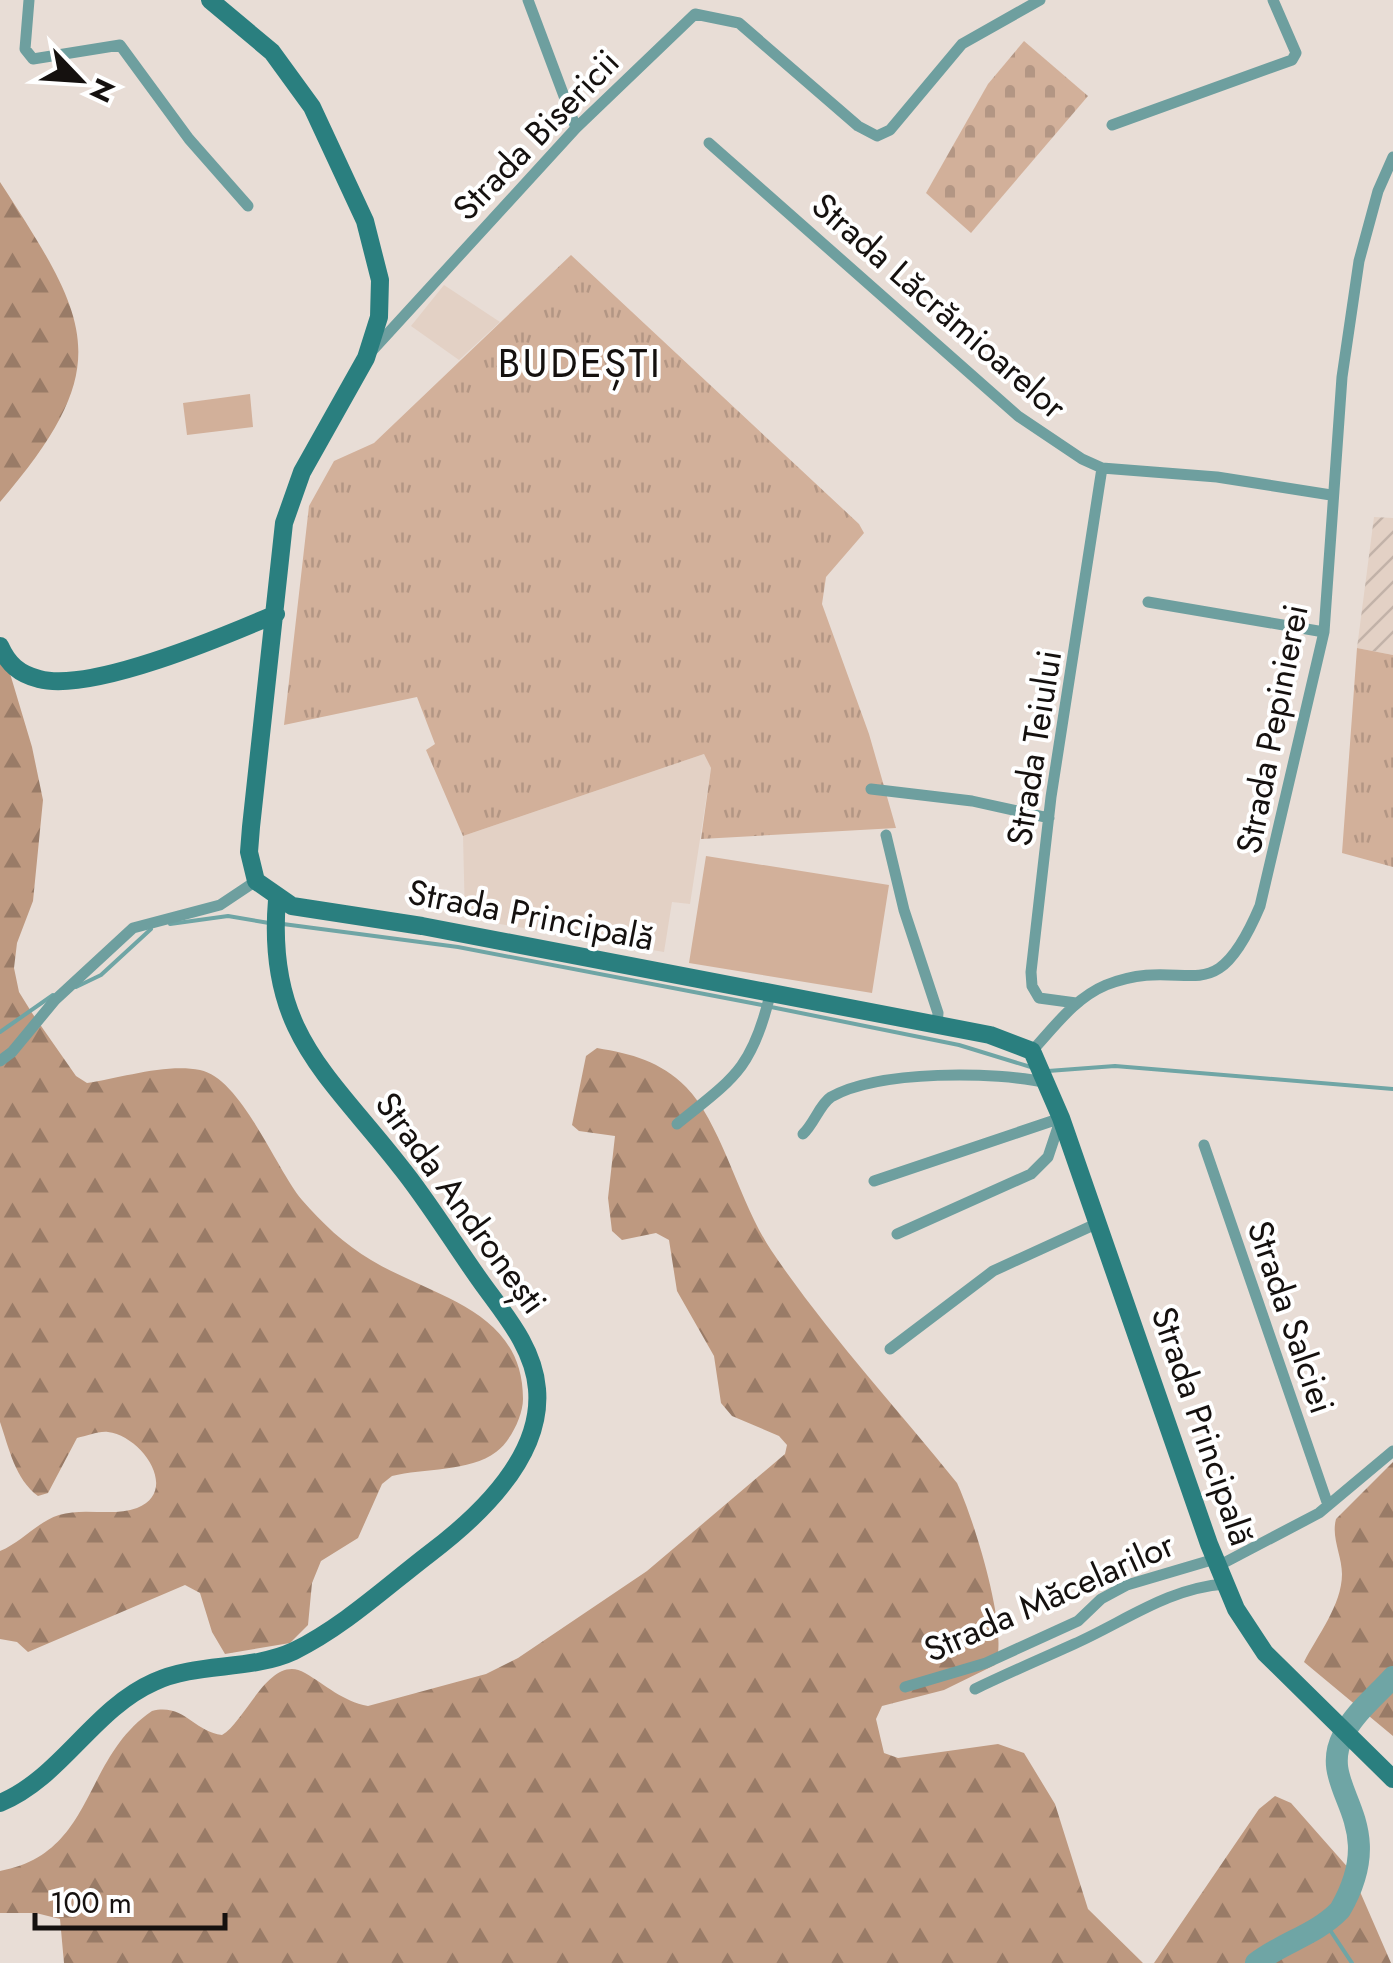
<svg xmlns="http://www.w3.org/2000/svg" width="1393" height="1963" font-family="Jost,sans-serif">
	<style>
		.built { fill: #e3d1c5 }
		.industrial { fill: url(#industrial-furrows) }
		.grass { fill: url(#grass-tufts) }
		.forest { fill: url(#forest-firs) }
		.cemetery { fill: url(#cemetery-stones) }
		.pitch { fill: #d2b09a }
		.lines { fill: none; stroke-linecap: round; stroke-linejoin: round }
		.stream { stroke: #6fa5a5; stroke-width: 4 }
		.river { stroke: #6fa5a5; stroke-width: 22 }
		.street { stroke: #6e9f9f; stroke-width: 11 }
		.secondary { stroke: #2a7f7f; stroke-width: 18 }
		.labels { text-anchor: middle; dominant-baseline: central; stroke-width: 8; stroke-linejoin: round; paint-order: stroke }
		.street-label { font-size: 35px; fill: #15110f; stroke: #fff }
		.quarter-label { font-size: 40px; letter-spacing: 2.5px; fill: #15110f; stroke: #fff }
	</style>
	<defs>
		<pattern id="industrial-furrows" width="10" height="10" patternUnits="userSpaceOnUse" patternTransform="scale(2.5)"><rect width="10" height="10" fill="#e3d1c5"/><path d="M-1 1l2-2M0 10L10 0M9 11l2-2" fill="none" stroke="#c2b2a8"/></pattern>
		<pattern id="grass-tufts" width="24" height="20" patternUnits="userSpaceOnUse" patternTransform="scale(2.5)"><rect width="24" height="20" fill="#d2b09a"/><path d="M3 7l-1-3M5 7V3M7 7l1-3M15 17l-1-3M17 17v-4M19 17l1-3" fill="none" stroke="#b39684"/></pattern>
		<pattern id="forest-firs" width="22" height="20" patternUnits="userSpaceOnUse" patternTransform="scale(2.5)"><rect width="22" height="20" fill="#be9980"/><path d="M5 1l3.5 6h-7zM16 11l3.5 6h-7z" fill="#997b67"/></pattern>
		<pattern id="cemetery-stones" width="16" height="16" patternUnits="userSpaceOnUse" patternTransform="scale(2.5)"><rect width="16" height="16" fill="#d2b09a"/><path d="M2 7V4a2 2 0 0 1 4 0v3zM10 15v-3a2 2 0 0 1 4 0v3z" fill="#b39684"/></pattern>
	</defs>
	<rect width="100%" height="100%" fill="#e8ddd6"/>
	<!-- built -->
	<path class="built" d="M444,285L500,322L459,360L411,326Z
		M704,754L711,768L690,904L672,902L664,952L465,918L463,836Z"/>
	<!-- industrial -->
	<path class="industrial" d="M1374,517L1393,518V655L1357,648Z"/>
	<!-- grass -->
	<path class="grass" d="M571,255L859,524L864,533L826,577L822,604L869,734L896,828L701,839L711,768L704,754L463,836L426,750L435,744L417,697L284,725L309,506L334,461L374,443Z
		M1357,648L1393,655V867L1342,853Z"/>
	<!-- forest -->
	<path class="forest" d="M0,182C90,321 118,365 0,502Z
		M0,640L32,747L43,800L33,901L17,943L14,968L19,992L32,1013L76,1076L87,1083C120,1078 167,1063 200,1070C241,1078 276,1169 302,1200C322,1223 344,1244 371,1260C432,1297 523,1309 523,1399C523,1416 510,1442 496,1452C470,1472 423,1468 392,1476L382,1484L358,1538L321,1561L312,1583L308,1625L290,1643L225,1654L212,1632L200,1593L185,1585L28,1652L17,1642L0,1639V1551C22,1542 37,1522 59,1515C84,1507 113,1517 137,1508C180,1491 142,1436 108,1432C98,1431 87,1436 77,1438L48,1493L38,1496C15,1479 9,1448 0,1422Z
		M597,1048C632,1054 660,1061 686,1087C722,1124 739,1202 771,1250C826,1332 895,1406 957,1483C973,1517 1010,1633 995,1665L944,1690L882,1706L876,1719L884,1753L898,1758L998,1744L1024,1753L1055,1804L1088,1909L1143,1963H64L60,1919L36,1913H0V1871C96,1853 81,1759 152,1711C184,1703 194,1732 222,1735C246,1721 270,1652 305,1673C326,1685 342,1701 368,1706L486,1674L518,1658L647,1571L785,1454L787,1445L779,1436L732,1416L721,1403L714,1356L677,1291L669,1240L656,1233L622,1240L612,1231L608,1198L615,1136L579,1131L572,1125L586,1056Z
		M1393,1462V1736L1304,1662C1317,1636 1342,1605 1342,1574C1342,1555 1331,1538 1336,1519Z
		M1275,1796L1291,1803L1351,1871L1391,1963H1154L1259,1809Z"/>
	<!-- cemetery -->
	<path class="cemetery" d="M1024,41L1088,96L971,233L926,193L988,84Z"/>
	<!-- pitch -->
	<path class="pitch" d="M250,394L253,427L187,435L183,403Z
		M706,856L889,885L872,993L689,963Z"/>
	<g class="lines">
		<!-- stream -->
		<path class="stream" d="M170,924L228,916L269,923
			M283,924L458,947L762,1005
			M76,987L101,975L151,929
			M771,1007L959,1045L1034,1068
			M0,1032L53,995
			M1048,1071L1115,1066L1393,1089
			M1326,1924L1352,1963"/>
		<!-- river -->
		<path class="river" d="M1256,1963C1283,1942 1316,1935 1340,1910C1393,1819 1315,1790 1343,1736C1353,1714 1377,1695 1393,1677"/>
		<!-- street -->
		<path class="street" d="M29,0L25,49L33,59L120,45L189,139L248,206
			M528,0L576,128
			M1112,125L1292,60L1296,53L1273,0
			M709,143L1018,416L1082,459L1102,468L1217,477L1331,495
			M370,353L576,128L695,14L739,23L858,126L877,136L890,130L962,44L1040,0
			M1148,602L1324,632
			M871,789L972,801L1049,818
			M886,835L904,910L938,1013L937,1025
			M1076,1003L1039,998L1032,986L1031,972L1051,797L1102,468
			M1032,1051C1055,1026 1075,998 1106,985C1190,952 1212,1019 1260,906L1324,632L1342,377L1359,261L1378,191L1393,157
			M0,1061L12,1052L55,1000L133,928L220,905L256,881
			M677,1124C734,1078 752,1069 770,995
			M803,1134C814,1124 820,1104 831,1097C879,1070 995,1071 1048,1083
			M1204,1145L1328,1505
			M874,1181L1061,1118
			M897,1234L1031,1174L1048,1157L1061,1118
			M890,1349L993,1271L1098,1223
			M1218,1566L1319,1513L1393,1451
			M905,1687L986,1663L1078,1621L1101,1599L1127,1585L1215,1559
			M975,1689C1008,1673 1041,1659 1074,1644C1124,1622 1168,1588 1225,1584"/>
		<!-- secondary -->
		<path class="secondary" d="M210,0L272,52L312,107L365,221L380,280L379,317L366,358L302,472L284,523L251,827L249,852L256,881L292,906L422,926L990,1035L1032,1051L1061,1118L1209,1544L1236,1609L1265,1653L1393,1779
			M0,646C8,664 19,674 39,679C91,693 225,636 276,614
			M0,1803C61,1778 93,1709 154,1682C197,1662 251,1671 294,1651C343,1627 386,1587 429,1554C478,1517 543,1457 537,1389C534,1348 505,1315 482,1283C454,1244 429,1202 399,1165C327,1073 266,1031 277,900"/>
	</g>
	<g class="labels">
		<!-- street labels -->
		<g class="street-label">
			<text transform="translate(536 135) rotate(-46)">Strada Bisericii</text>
			<text transform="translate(939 306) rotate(41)">Strada Lăcrămioarelor</text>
			<text transform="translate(1272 729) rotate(-79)">Strada Pepinierei</text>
			<text transform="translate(1034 748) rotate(-81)">Strada Teiului</text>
			<text transform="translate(531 915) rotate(11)">Strada Principală</text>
			<text transform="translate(461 1203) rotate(54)">Strada Andronești</text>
			<text transform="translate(1291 1317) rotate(71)">Strada Salciei</text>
			<text transform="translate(1203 1426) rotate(71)">Strada Principală</text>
			<text transform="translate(1049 1597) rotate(-24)">Strada Măcelarilor</text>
		</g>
		<!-- quarter labels -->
		<g class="quarter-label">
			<text x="580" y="363">BUDEȘTI</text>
		</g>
	</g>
	<!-- north arrow -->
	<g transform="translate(80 80) rotate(115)" stroke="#ffffff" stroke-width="8" paint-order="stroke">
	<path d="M0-8L18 38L0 25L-18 38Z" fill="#15110f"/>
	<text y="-15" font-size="28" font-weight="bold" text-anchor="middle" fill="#15110f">N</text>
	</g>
	<!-- scale -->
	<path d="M35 1913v15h190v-15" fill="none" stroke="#15110f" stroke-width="5"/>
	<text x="50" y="1913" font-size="30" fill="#15110f" stroke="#ffffff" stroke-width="8" paint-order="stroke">100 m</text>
</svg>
